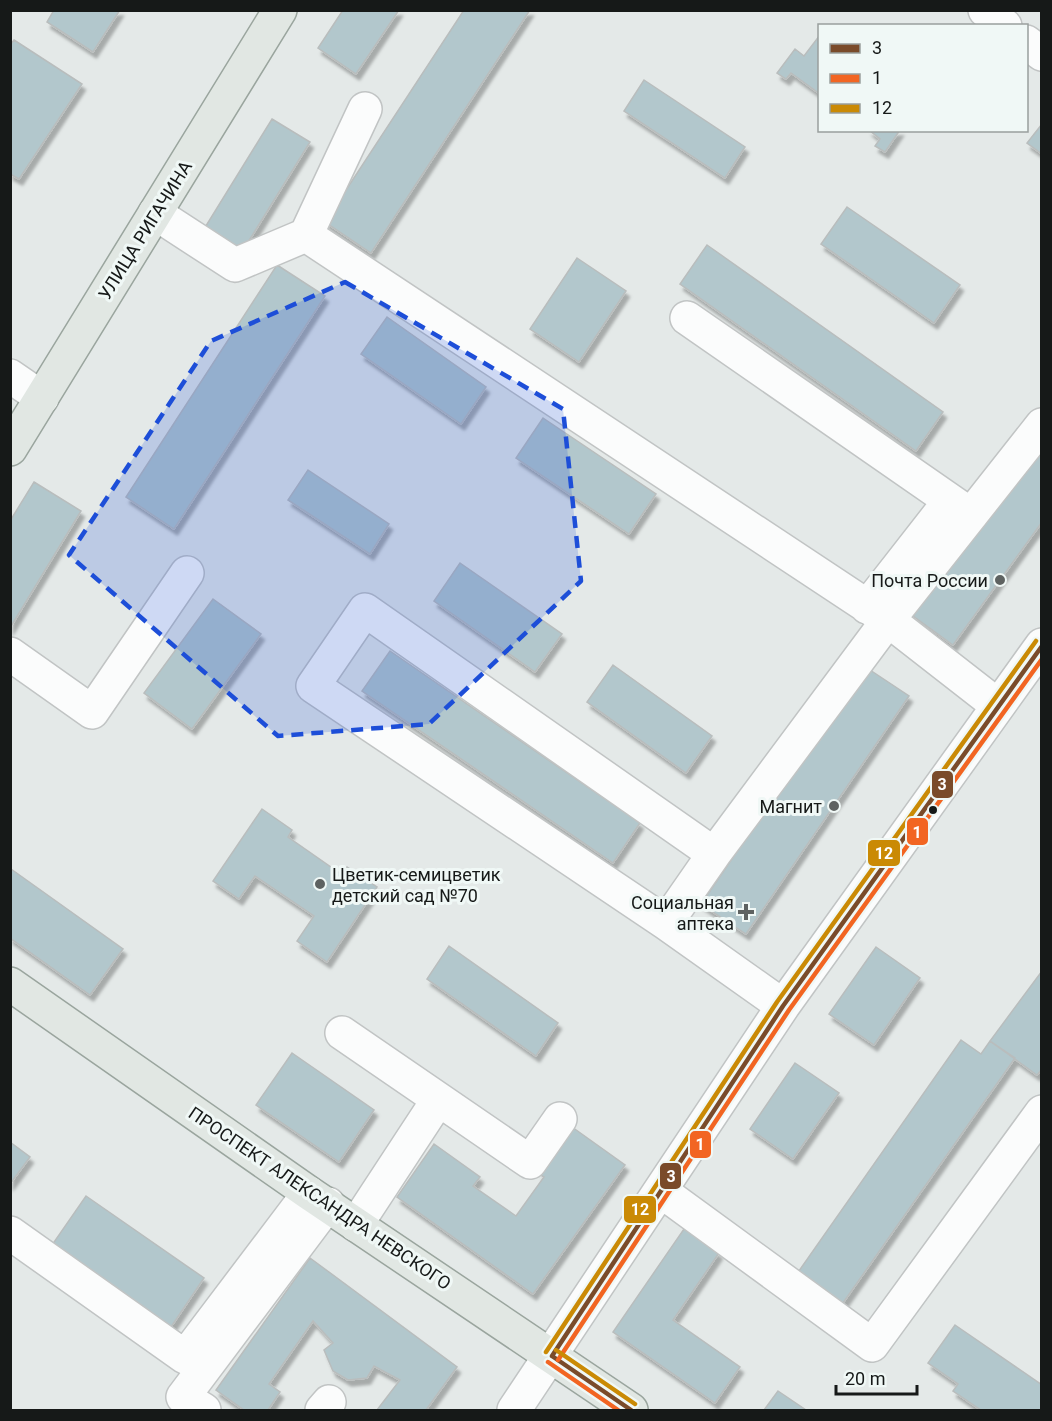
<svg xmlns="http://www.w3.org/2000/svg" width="1052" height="1421" font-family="Roboto,sans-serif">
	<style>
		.building { fill: #b2c7cc; stroke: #b9bdbd; stroke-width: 1.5; filter: url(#shadow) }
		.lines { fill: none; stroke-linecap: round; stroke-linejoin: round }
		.minor-casing { stroke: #c1c4c4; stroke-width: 36 }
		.major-casing { stroke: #9aa59e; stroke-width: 36 }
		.minor { stroke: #fbfcfc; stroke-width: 33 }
		.major { stroke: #e1e7e3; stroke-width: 33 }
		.bus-1-casing { stroke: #f0f8f6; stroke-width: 9 }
		.bus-2-casing { stroke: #f0f8f6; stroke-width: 9 }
		.bus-3-casing { stroke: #f0f8f6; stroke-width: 9 }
		.bus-1 { stroke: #7a4b2a; stroke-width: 4.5 }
		.bus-2 { stroke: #f26522; stroke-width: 4.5 }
		.bus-3 { stroke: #ca8a05; stroke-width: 4.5 }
		.marked { fill: #1d4ed8; fill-opacity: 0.2; stroke: #1d4ed8; stroke-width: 4.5; stroke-dasharray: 12 8; stroke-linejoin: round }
		.poi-dot { fill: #5e6261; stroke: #f0f8f6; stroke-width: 2 }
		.bus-dot { fill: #161918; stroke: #f0f8f6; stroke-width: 2 }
		.labels { text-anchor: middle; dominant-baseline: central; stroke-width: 6; stroke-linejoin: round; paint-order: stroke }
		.street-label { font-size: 18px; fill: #161918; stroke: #f0f8f6 }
		.poi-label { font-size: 18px; fill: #161918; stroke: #f0f8f6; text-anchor: end }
		.line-badge { stroke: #f0f8f6; stroke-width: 2 }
		.badge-label { font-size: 16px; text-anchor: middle; font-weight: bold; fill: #fff }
	</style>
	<defs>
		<filter id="shadow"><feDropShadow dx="3.5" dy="6" stdDeviation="1.5" flood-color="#0004"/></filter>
	</defs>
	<rect width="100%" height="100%" fill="#e4e9e8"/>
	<!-- building -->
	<path class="building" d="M54,10H120L93,52L47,22Z
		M343,10H399L356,74L318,48Z
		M464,10H530L371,253L325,222Z
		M820,35V94L791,73L786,79L777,73L795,49L804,56Z
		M14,40L82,84L19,179L10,174V45Z
		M644,80L745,147L725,178L624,111Z
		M272,119L310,142L242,252L204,229Z
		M1042,124V154L1027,143Z
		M869,130H900L885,152L875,146L880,139Z
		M847,207L960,285L934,323L821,244Z
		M707,245L943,412L916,451L680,284Z
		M577,258L626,291L579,362L530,329Z
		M277,265L325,296L174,529L126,497Z
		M387,317L486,387L461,424L361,354Z
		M543,418L656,494L629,534L516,458Z
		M1042,439V522L953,645L913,616Z
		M308,470L389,524L370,554L288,500Z
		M34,482L81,511L10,628V521Z
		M460,563L562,634L535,672L434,601Z
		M213,599L261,634L192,729L144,693Z
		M390,651L640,823L613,863L362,691Z
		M613,665L712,736L686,773L587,702Z
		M864,666L909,696L746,934L701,904Z
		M262,809L292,830L288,837L341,874L347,867L377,887L327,962L297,941L314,916L255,876L239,899L213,881Z
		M11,869L123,949L90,995L10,938Z
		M449,946L558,1023L536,1056L427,979Z
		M876,947L920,978L874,1045L829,1014Z
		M1042,971V1069L1037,1075L990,1041Z
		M961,1040L981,1054L990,1041L1015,1058L838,1310L794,1278Z
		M292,1053L374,1110L339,1162L256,1105Z
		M795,1063L839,1093L793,1159L750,1129Z
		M572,1127L625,1165L533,1294L397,1197L434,1144L480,1177L473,1186L516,1216L544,1177L539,1174Z
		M10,1142L30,1157L10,1184Z
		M86,1196L204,1278L171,1327L52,1245Z
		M684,1229L719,1253L673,1320L740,1367L715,1403L613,1332Z
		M310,1258L457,1367L426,1410H377L400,1380L374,1366L367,1378L348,1380L333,1371L324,1350L333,1343L313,1321L269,1384L280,1392L268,1410H244L216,1390Z
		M955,1325L1042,1385V1410H981L953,1391L958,1384L928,1363Z
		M778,1391L806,1410H764Z"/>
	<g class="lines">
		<defs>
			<path id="minor" d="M985,10L1005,26
				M1026,42L1042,54
				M155,213L235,265L306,235L888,620L997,705
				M306,235L365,109
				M687,318L971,515
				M10,376L42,398
				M867,607L949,502
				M10,654L92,712L187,573
				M714,854L888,620L1042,425
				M666,923L714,854L365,610L313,686L666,923L783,1006
				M342,1033L530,1162L560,1119
				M661,1191L872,1345L1042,1112
				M356,1225L438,1100
				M10,1233L185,1357L309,1193
				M204,1410L183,1397L328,1204
				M322,1410L329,1402
				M514,1410L783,1006L1042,645"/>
			<path id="major" d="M10,449L280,10
				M10,984L309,1193L631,1410"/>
		</defs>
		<!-- minor casing -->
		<use href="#minor" class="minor-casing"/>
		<!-- major casing -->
		<use href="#major" class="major-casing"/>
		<!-- minor -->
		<use href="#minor" class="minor"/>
		<!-- major -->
		<use href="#major" class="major"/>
		<defs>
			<path id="bus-1" d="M552,1356L783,1006L1042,646
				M552,1356L631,1410"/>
			<path id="bus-2" d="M558,1360L789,1010L1042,659
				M548,1362L618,1410"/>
			<path id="bus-3" d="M556,1350L635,1404
				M546,1352L777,1002L1036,641"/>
		</defs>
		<!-- bus-1 casing -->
		<use href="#bus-1" class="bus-1-casing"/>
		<!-- bus-2 casing -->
		<use href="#bus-2" class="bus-2-casing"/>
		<!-- bus-3 casing -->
		<use href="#bus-3" class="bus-3-casing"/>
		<!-- bus-1 -->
		<use href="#bus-1" class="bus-1"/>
		<!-- bus-2 -->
		<use href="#bus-2" class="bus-2"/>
		<!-- bus-3 -->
		<use href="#bus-3" class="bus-3"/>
	</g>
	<!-- marked area -->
	<path class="marked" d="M345,282L563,409L581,581L429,724L278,736L69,555L211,341Z"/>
	<!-- markers -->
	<g class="poi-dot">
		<circle cx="1000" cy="580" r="6"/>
		<circle cx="834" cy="806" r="6"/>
		<circle cx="320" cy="884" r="6"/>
		<path d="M743 903h6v6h6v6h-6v6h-6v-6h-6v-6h6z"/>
	</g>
	<circle class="bus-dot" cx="933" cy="810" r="5"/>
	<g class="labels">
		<!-- street labels -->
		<g class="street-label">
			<text transform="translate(145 230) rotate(-58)">УЛИЦА РИГАЧИНА</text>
			<text transform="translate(320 1198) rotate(34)">ПРОСПЕКТ АЛЕКСАНДРА НЕВСКОГО</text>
		</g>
		<!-- poi labels -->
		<g class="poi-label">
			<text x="988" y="580">Почта России</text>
			<text x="822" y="806">Магнит</text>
			<text x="332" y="874" text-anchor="start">Цветик-семицветик<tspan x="332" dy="21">детский сад №70</tspan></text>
			<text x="734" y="902">Социальная<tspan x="734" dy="21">аптека</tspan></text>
		</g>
	</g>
	<g class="line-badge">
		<rect x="931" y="770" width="23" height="29" rx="6" fill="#7a4b2a"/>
		<rect x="906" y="817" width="23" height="29" rx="6" fill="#f26522"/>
		<rect x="867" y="839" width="34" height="28" rx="6" fill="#ca8a05"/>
		<rect x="689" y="1130" width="23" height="29" rx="6" fill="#f26522"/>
		<rect x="659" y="1162" width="23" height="28" rx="6" fill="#7a4b2a"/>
		<rect x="623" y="1195" width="34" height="29" rx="6" fill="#ca8a05"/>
	</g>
	<g class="badge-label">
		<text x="942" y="790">3</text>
		<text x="917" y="838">1</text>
		<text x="884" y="859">12</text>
		<text x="700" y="1150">1</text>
		<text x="671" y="1182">3</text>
		<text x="640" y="1215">12</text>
	</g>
	<!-- border -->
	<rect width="1052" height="1421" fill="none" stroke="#161918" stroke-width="24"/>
	<!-- legend -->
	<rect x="818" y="24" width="210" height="108" fill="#f0f8f6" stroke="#999f9d" stroke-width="1.5"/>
	<rect x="830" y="44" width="30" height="9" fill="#7a4b2a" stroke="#999f9d" stroke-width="1.5"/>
	<text x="872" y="54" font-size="18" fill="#161918">3</text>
	<rect x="830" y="74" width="30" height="9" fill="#f26522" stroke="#999f9d" stroke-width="1.5"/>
	<text x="872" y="84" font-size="18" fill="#161918">1</text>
	<rect x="830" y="104" width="30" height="9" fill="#ca8a05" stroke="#999f9d" stroke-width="1.5"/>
	<text x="872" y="114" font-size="18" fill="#161918">12</text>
	<!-- scale -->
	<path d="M836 1385v9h81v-9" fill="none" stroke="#161918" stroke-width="3"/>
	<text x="845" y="1385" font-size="18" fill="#161918" stroke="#f0f8f6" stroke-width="4.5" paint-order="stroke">20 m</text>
</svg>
